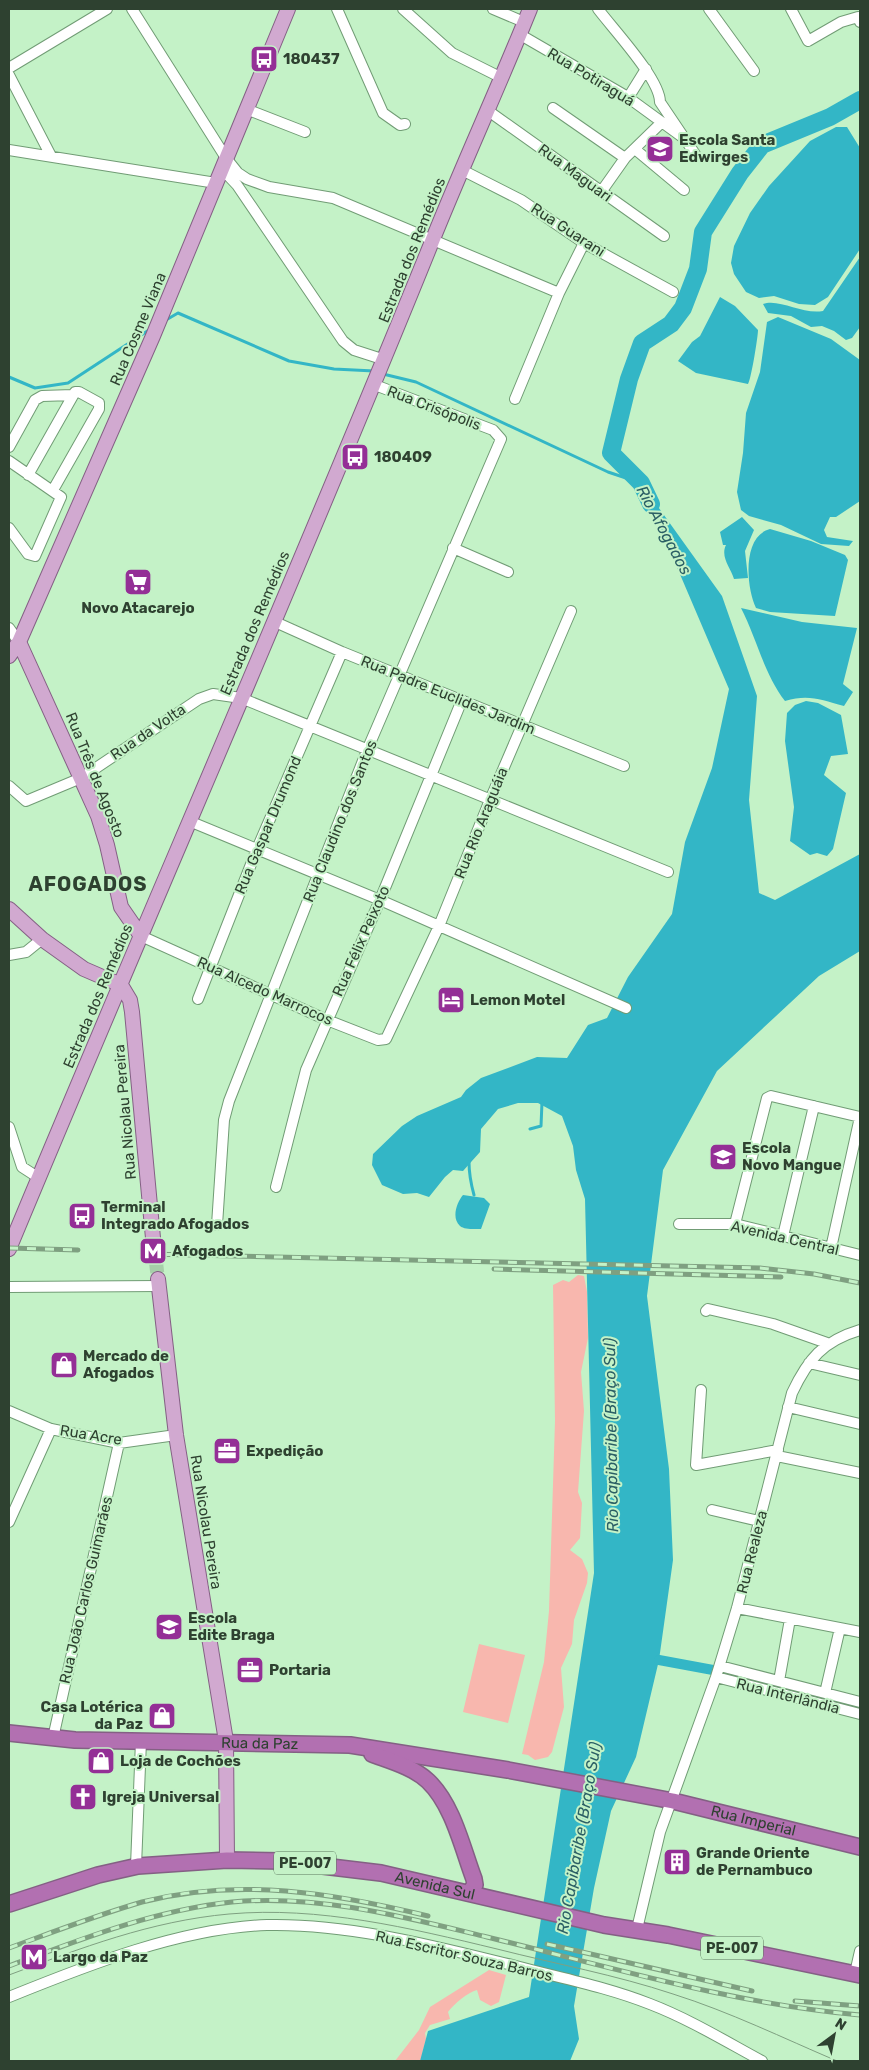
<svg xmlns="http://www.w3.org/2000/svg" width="869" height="2070" font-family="Rubik,sans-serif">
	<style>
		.green { fill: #f8b7ae }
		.water { fill: #33b6c6 }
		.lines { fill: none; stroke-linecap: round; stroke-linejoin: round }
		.stream { stroke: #33b6c6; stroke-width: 3 }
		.canal { stroke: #33b6c6; stroke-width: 10 }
		.river { stroke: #33b6c6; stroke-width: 18 }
		.major-tunnel { stroke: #a6cfa9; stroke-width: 14; stroke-dasharray: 14 7; stroke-linecap: butt }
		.minor-casing { stroke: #719c75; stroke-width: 12 }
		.major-casing { stroke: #846084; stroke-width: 16 }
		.highway-casing { stroke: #846084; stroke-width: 18 }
		.minor { stroke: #fff; stroke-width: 10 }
		.major { stroke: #d1a9d0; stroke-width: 14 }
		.highway { stroke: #b270b1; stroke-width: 15 }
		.tram { stroke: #7fa081; stroke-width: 1 }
		.rail-casing { stroke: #7fa081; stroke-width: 5 }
		.rail { stroke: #c4f2c7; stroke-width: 3; stroke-dasharray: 9; stroke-linecap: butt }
		.labels { text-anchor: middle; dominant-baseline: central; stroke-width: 4; stroke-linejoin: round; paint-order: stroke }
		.shield { fill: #c4f2c7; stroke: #5b765d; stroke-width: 1 }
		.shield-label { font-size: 14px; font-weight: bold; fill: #2e4130 }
		.poi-label { font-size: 15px; font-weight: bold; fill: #2e4130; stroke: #c4f2c7; text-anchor: start }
		.street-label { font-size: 15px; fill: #2e4130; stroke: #c4f2c7 }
		.water-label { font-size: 16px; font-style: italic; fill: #2b5f65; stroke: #c4f2c7 }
		.district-label { font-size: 20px; font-weight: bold; letter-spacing: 1px; fill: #2e4130; stroke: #c4f2c7 }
	</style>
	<rect width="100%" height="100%" fill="#c4f2c7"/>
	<!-- green -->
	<path class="green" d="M578,1275L584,1276L587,1292L588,1338L581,1372L584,1411L578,1492L582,1503L580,1538L570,1550L582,1559L588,1573L587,1583L574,1620L572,1644L561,1668L564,1707L552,1752L548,1757L535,1760L528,1755L522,1754L544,1662L549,1611L555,1421L553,1285L563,1280L569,1282Z
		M479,1644L525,1655L508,1723L463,1712Z
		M489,1970L506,1975L499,2002L491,2006L480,2000L477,1990C468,1992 454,2004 448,2012L450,2019L430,2025L425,2033L426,2039L422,2054L426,2061H395L419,2030L430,2007Z"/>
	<!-- water -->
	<path class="water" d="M836,127H847L860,148V249L828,297L815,305L799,304L774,296L759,298L746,292L734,274L731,263L734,246L750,213L769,186L810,141Z
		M860,257V327L852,338L846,340L834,331L822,326L811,327L791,316L768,313L763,304C779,298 803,315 823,311Z
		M720,297L735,306L758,330C758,337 751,380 748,384L696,373L678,361L692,342L700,336Z
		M778,317L831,339L860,360V501L836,517H830L824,530L827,537L853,541L849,546L821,544L781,525L749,516L741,510L737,492L743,453L746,413L760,372L767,322Z
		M641,483L722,596L757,696L749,800L759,893L775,900L860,854V951L819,976L717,1071L663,1170L647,1296L669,1469L673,1560L659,1660L636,1757L611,1811L594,1888L574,2006L579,2039L570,2061H420L428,2031L529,1997L594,1573L585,1199L576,1170L573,1146L562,1116L538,1103H518L498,1109L481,1129L480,1152L463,1171L453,1170L445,1177L429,1197L417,1193L403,1194L382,1185L372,1165L373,1154L402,1126L417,1116L461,1097L466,1090L481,1078L537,1057L567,1058L588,1025L607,1018L628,977L672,914L685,842L712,768L729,689Z
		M742,517L754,530L745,551L748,578L734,579C731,568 720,557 726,545H723L720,532Z
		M770,529L811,541L845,555L848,560L835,616L770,612L756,608C746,587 742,536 770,529Z
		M741,608L802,622L857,628L843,684L853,692L844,706C821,700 809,694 785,701C764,674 757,639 741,608Z
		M806,701L818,703L841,715L848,754L831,756L824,775L846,793L833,849L827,856L817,853L810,855L790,841L794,807L785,741L787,713L795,705Z
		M463,1195L484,1198L490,1204L481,1229C475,1229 465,1230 460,1226C451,1218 457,1202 463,1195Z"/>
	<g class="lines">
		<!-- stream -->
		<path class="stream" d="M166,320L178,313L289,361L334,369L374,371
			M383,374L416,382L608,472L641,483
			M9,377L35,388L68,383L152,328
			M530,1129L541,1126L542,1102
			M469,1162C469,1173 471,1184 474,1195"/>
		<!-- canal -->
		<path class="canal" d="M659,1660L713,1670
			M731,1675L860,1707"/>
		<!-- river -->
		<path class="river" d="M651,504L641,483L611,453L629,379L642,343L671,324L683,308L698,269L703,232L740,173L762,145L830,117L860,100"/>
		<!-- major-tunnel -->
		<path class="major-tunnel" d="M153,1238L158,1279"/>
		<defs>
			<path id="minor" d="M132,9L226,158L238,173L247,179L269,187L333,198L559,293
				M337,9L383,113L400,125L405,124
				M403,9L452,53L500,77
				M493,9L524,22
				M598,9C613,29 660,79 660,102L695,154
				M709,9L754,71
				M791,9L808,41L841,22L858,17L860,22
				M519,34L626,96L685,139
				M9,68L107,9
				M9,75L51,156
				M628,98L646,69
				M553,108L625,158
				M246,109L305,132
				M487,110L664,236
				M9,150L216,183
				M636,150L684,190
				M221,168L237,185L343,341L354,350L385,360
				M462,170L521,200L584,243L673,292
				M601,192L625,158L661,123
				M515,399L559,293L584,243
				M9,447L35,400L42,396L73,395
				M9,461L61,497L35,556L28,554L9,528
				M28,475L75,392H79L99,403V409L53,490
				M453,548L508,572
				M273,621L342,652L624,766
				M9,628L19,642
				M9,786L26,801L81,778L199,699L213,694L241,698L668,872
				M189,821L380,900L626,1008
				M141,936L327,1020L378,1040L386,1039L439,926L490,800L571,611
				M9,955L26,952L42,939
				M198,999L257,849L342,652
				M9,1127L22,1167L39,1178
				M276,1187L306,1070L380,900L462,700
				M679,1224H735L860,1255
				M735,1224L767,1098L771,1096L860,1117
				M217,1225L224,1120L229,1101L368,748L501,439L493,430L375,385
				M783,1236L814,1106
				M831,1248L860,1117
				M9,1287L159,1286
				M706,1311L708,1309L773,1324L827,1343
				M809,1363L860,1375
				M701,1390L696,1465L778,1450
				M788,1407L860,1424
				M9,1411L51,1429L119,1443L176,1435
				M777,1456L860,1473
				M712,1510L759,1521
				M9,1522L51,1429
				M737,1608L860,1632
				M720,1666L860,1702
				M716,1677L860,1714
				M779,1681L790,1619
				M825,1693L840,1628
				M53,1738L119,1443
				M136,1866L141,1741
				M637,1929L660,1832L716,1677L737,1608L792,1393C808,1359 823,1341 860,1330
				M855,1973L860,1951
				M9,1997C88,1965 181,1928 267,1925C349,1923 438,1947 516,1966C561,1978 607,1987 650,2004C689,2019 725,2041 762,2061"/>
			<path id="major" d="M19,642L98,816L107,845L121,907L141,936
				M9,656L19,642L153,336L288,9
				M9,909L42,939L84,969L121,985
				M121,985L130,1000L132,1012L153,1238
				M9,1249C149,912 296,578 433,239C464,162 499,86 530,9
				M158,1279L176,1435L226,1741L227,1860"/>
			<g id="highway">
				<path id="s1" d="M9,1733L75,1740L350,1745L508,1770L673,1801L860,1847"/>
				<path d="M372,1754C391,1761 413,1767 428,1781C453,1805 462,1847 474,1879L475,1885L469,1893"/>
				<path id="s2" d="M9,1904L98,1875L138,1866L227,1860L281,1861L381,1873L604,1925L668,1935L860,1975"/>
			</g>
		</defs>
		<!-- minor casing -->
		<use href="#minor" class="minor-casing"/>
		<!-- major casing -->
		<use href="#major" class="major-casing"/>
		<!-- highway casing -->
		<use href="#highway" class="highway-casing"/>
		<!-- minor -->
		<use href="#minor" class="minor"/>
		<!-- major -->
		<use href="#major" class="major"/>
		<!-- highway -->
		<use href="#highway" class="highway"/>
		<!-- tram -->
		<path class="tram" d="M9,1975C81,1948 151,1921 229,1914C319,1906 410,1928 497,1949C556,1964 616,1975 673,1994C730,2012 783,2038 837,2061"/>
		<defs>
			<path id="rail" d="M9,1248L78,1250
				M148,1254L760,1268L814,1274L860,1283
				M494,1269L781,1277
				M547,1944L752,1991
				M9,1948C53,1932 97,1915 142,1902C239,1877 333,1893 428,1916
				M9,1966C81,1939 155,1910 232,1902C318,1894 404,1917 487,1937C610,1967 734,2004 860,2015
				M795,2001L860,2006"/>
		</defs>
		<!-- rail casing -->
		<use href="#rail" class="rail-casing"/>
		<!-- rail -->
		<use href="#rail" class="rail"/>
	</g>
	<!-- icons -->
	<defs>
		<symbol id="bus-square" viewBox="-11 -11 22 22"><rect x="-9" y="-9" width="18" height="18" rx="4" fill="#942f96" stroke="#c4f2c7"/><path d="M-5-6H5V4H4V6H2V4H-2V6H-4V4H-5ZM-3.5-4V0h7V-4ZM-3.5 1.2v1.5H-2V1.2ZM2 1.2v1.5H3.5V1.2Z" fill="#fff"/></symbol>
		<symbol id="school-square" viewBox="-11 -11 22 22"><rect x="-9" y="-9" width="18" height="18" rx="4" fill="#942f96" stroke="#c4f2c7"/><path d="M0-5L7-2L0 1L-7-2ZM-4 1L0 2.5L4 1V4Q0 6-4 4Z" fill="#fff"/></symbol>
		<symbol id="supermarket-square" viewBox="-11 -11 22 22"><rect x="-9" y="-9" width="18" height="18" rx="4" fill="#942f96" stroke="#c4f2c7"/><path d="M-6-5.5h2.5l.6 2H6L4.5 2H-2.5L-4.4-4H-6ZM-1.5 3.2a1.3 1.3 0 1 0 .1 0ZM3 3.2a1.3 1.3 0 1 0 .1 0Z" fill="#fff"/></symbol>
		<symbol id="hotel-square" viewBox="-11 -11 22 22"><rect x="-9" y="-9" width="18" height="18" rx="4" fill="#942f96" stroke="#c4f2c7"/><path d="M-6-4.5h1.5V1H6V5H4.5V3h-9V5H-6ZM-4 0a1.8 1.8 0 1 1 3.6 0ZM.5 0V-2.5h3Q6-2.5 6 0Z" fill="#fff"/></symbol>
		<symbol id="metro-square" viewBox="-11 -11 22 22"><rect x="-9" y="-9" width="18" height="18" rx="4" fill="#942f96" stroke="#c4f2c7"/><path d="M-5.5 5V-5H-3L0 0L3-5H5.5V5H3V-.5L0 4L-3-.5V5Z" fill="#fff"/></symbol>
		<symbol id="shop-square" viewBox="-11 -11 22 22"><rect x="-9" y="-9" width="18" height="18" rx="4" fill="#942f96" stroke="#c4f2c7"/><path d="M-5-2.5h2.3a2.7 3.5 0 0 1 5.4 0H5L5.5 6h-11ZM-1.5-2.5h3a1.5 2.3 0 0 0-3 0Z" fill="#fff"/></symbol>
		<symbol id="office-square" viewBox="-11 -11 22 22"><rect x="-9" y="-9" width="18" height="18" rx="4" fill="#942f96" stroke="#c4f2c7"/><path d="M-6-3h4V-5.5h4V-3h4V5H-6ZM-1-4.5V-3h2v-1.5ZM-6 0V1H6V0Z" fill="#fff"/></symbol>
		<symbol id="church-square" viewBox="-11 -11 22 22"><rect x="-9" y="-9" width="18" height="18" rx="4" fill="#942f96" stroke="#c4f2c7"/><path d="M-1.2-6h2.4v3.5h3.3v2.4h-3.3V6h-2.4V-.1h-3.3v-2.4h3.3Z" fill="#fff"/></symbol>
		<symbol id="building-square" viewBox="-11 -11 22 22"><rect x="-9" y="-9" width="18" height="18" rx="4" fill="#942f96" stroke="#c4f2c7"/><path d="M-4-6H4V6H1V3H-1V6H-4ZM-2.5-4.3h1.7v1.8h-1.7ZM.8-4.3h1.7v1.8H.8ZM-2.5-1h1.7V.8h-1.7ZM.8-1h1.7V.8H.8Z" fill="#fff"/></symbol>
	</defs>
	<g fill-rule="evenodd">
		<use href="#bus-square" x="248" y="43" width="32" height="32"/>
		<use href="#school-square" x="644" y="133" width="32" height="32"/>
		<use href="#bus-square" x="339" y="441" width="32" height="32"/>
		<use href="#supermarket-square" x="122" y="566" width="32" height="32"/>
		<use href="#hotel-square" x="435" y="984" width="32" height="32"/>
		<use href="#school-square" x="707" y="1141" width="32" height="32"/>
		<use href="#bus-square" x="66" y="1200" width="32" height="32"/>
		<use href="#metro-square" x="137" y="1235" width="32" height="32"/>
		<use href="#shop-square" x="48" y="1349" width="32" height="32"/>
		<use href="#office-square" x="211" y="1435" width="32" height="32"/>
		<use href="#school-square" x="153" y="1611" width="32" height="32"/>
		<use href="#office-square" x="234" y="1654" width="32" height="32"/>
		<use href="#shop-square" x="146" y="1700" width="32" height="32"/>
		<use href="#shop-square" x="85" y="1745" width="32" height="32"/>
		<use href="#church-square" x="67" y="1781" width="32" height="32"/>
		<use href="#building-square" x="661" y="1846" width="32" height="32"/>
		<use href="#metro-square" x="18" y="1941" width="32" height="32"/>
	</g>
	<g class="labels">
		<!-- shield labels -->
		<g class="shield">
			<rect x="274" y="1851.5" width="62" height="23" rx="4"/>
			<rect x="701" y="1936.5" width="62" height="23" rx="4"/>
		</g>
		<g class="shield-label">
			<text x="305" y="1863">PE-007</text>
			<text x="732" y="1948">PE-007</text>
		</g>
		<!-- poi labels -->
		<g class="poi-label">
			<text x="283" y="59">180437</text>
			<text x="679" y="140">Escola Santa<tspan x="679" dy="17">Edwirges</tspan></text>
			<text x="374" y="457">180409</text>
			<text x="138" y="608" text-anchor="middle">Novo Atacarejo</text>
			<text x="470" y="1000">Lemon Motel</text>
			<text x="742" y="1148">Escola<tspan x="742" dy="17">Novo Mangue</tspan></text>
			<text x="101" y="1207">Terminal<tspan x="101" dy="17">Integrado Afogados</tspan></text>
			<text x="172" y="1251">Afogados</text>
			<text x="83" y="1356">Mercado de<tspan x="83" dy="17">Afogados</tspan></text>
			<text x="246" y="1451">Expedição</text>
			<text x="188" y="1618">Escola<tspan x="188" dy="17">Edite Braga</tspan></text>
			<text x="269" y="1670">Portaria</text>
			<text x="143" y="1707" text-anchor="end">Casa Lotérica<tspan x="143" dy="17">da Paz</tspan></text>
			<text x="120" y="1761">Loja de Cochões</text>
			<text x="102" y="1797">Igreja Universal</text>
			<text x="696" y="1853">Grande Oriente<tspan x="696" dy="17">de Pernambuco</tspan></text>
			<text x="53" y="1957">Largo da Paz</text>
		</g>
		<!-- street labels -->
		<g class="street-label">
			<text transform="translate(591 77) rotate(31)">Rua Potiraguá</text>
			<text transform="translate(575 173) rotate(36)">Rua Maguari</text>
			<text transform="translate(568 230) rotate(33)">Rua Guarani</text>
			<text transform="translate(412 250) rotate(-68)">Estrada dos Remédios</text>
			<text transform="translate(138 329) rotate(-67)">Rua Cosme Viana</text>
			<text transform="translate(434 408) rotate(21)">Rua Crisópolis</text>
			<text transform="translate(255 623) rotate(-67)">Estrada dos Remédios</text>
			<text transform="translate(448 695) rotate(22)">Rua Padre Euclides Jardim</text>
			<text transform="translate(148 732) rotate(-34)">Rua da Volta</text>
			<text transform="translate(95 775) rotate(68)">Rua Três de Agosto</text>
			<text transform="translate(340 821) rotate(-68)">Rua Claudino dos Santos</text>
			<text transform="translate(481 823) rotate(-68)">Rua Rio Araguáia</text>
			<text transform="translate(268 825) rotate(-67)">Rua Gaspar Drumond</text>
			<text transform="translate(361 941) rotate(-66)">Rua Félix Peixoto</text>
			<text transform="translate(265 991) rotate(24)">Rua Alcedo Marrocos</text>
			<text transform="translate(98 996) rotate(-67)">Estrada dos Remédios</text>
			<text transform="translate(125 1112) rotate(-95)">Rua Nicolau Pereira</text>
			<text transform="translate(785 1238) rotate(13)">Avenida Central</text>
			<text transform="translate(91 1435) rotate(9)">Rua Acre</text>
			<text transform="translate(206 1522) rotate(81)">Rua Nicolau Pereira</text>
			<text transform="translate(752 1552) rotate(-76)">Rua Realeza</text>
			<text transform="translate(86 1590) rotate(-77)">Rua João Carlos Guimarães</text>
			<text transform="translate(788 1696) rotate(14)">Rua Interlândia</text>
			<text stroke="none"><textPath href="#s1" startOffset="251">Rua da Paz</textPath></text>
			<text stroke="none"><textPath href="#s1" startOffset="752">Rua Imperial</textPath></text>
			<text stroke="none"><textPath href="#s2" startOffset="434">Avenida Sul</textPath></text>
			<text transform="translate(464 1956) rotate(13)">Rua Escritor Souza Barros</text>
		</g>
		<!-- water labels -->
		<g class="water-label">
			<text transform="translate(664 530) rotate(62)">Rio Afogados</text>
			<text transform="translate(611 1435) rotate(-91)">Rio Capibaribe (Braço Sul)</text>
			<text transform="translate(579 1838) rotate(-80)">Rio Capibaribe (Braço Sul)</text>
		</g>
		<!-- district labels -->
		<g class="district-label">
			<text x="88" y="884">AFOGADOS</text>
		</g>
	</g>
	<!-- border -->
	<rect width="869" height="2070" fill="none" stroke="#2e4130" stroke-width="20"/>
	<!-- north arrow -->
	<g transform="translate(834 2035) rotate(32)" stroke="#c4f2c7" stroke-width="4" paint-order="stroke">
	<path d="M0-4L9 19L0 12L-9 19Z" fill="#2e4130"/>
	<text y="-8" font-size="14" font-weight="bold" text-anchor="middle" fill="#2e4130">N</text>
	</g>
</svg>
